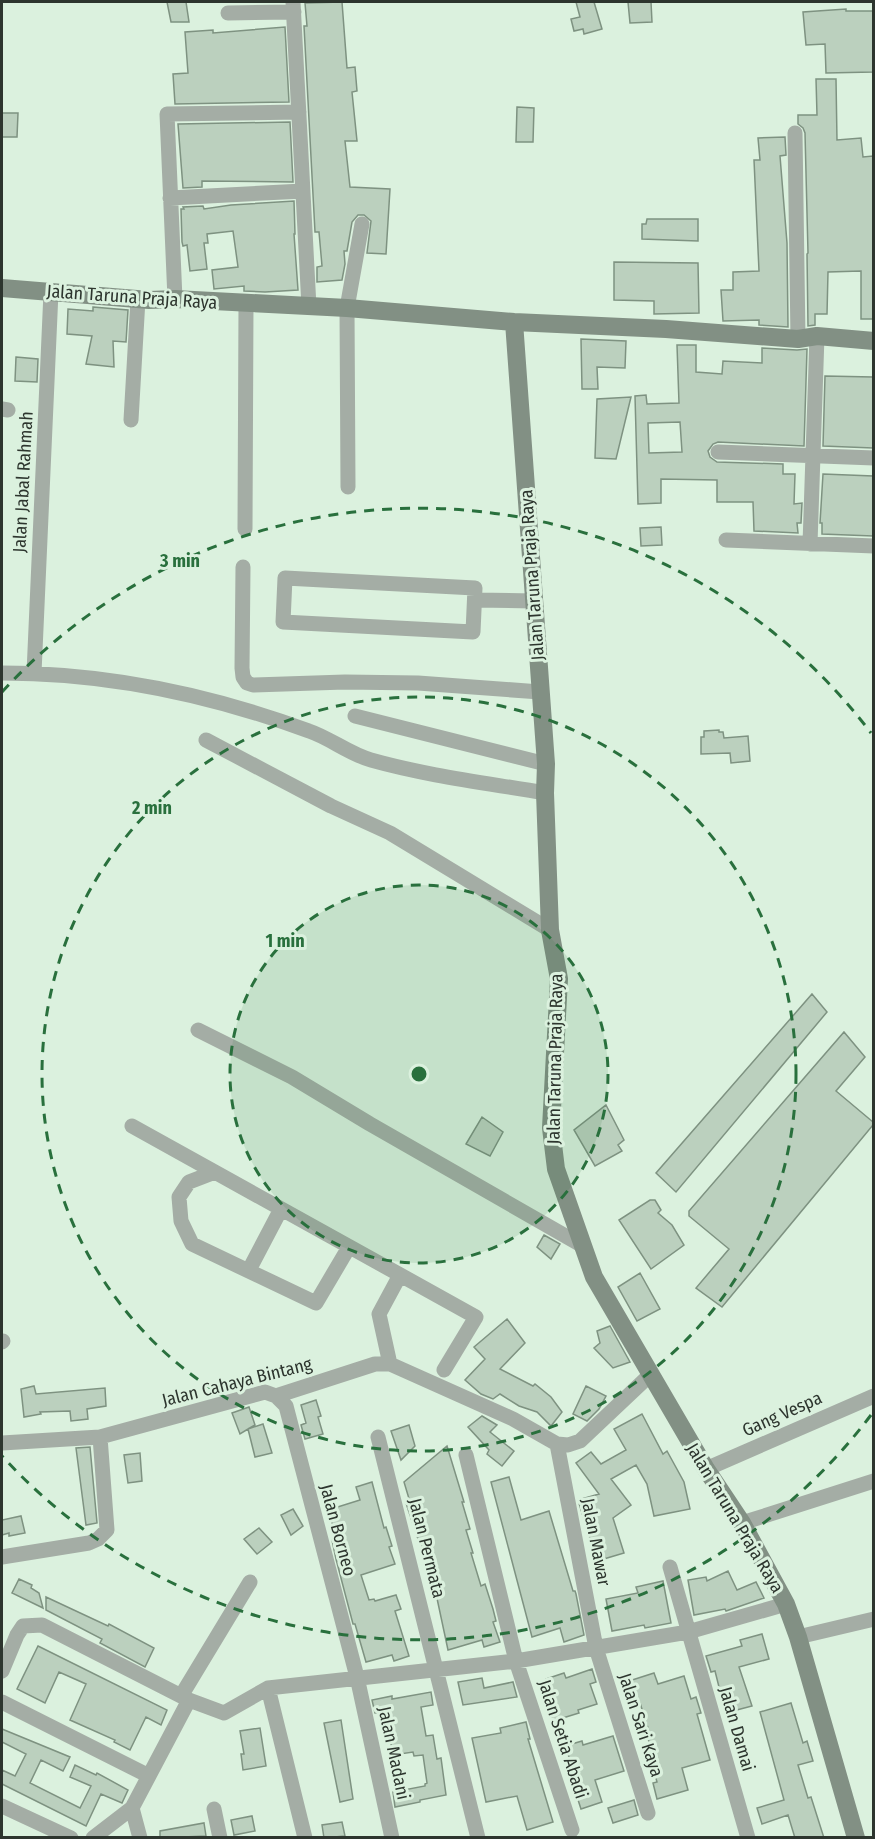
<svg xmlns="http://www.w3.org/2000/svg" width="875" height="1839" font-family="'Fira Sans Condensed',sans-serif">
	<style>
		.building { fill: #bbd0be; stroke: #7e9281; stroke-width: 1.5; fill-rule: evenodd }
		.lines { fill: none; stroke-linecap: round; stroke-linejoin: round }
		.street { stroke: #a4ada5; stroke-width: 15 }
		.secondary { stroke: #829084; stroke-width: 18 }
		.ring { fill: none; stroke: #29703d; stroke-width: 3; stroke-dasharray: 10 8 }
		.labels { text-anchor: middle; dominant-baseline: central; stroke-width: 6; stroke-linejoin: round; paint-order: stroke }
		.street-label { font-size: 18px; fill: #2d352e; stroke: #dbf1de }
		.centre { fill: #29703d; stroke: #dbf1de; stroke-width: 3 }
		.ring-label { font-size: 18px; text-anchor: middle; font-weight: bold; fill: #29703d; stroke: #dbf1de; stroke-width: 6; stroke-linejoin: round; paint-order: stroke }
	</style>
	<rect width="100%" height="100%" fill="#dbf1de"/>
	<!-- building -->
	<path class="building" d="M167,2H186L189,22H171Z
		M342,2L347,68L355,67L357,91L352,92L357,141H345L350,187L390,189L386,254L367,253L371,221L364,215H358L352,222L347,251H344L345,264L342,280L317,282V267L322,266L319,232H315L304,26H307L305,3Z
		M576,2H594L602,29L584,34L583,29L574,31L571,19L580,17Z
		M628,2H651L652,22L630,23Z
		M846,9V11H873V72L826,73L825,44L806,45L803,12Z
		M285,27L289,102L175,104L173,74L188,73L185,32L213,30V33Z
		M816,79H836L837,140L861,138L863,157L873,156V319H861V271L828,272L827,314H815V325L808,326L807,254L808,253L805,133L803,128L798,124V115H817Z
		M517,107L534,108L533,142H516Z
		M2,113H18L17,137H2Z
		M290,122L293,182L202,181V187L183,188L178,124Z
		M785,137L786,155L780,156L787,243L788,327L759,325V320L723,321L721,290H733V272L759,271L754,160H760L758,138Z
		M294,201L295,234H294L298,290L265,292L244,291V286L214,289L212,270L238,267L233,231L207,234L208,243H204L207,269L190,271L187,245L183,246L182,242L181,209H184L183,207L203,206L204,209L231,205Z
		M647,219H698V241L642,239V224H646Z
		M614,262L698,263L699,313L654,314V301L614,300Z
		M93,307L128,310L126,342L113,341L114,367L86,364L92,336L67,334L68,309L93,311Z
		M581,339L626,341L625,368L597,367L598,389H582Z
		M677,345H696V372L722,374L723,361L762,363V348L797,350L807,349L804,446L718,442L713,444L708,451L710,457L717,462L783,464V474H795L794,504L802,503L801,523H797L798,533L754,531L753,502H717V480L661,479V503L638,504L635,396L646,395L647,404L679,403ZM680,422L682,452L649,453L648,423Z
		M16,357L38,359L37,382L15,381Z
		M825,376L873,377V448L823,446Z
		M631,397L616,459L595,458L597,399Z
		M823,474L873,476V536L822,534V523H820Z
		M661,527L662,545L641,546L640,528Z
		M719,730V732H723L724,738L748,736L750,761L731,763L730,753L701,754V737H704V731Z
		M812,994L827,1012L676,1192L656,1173Z
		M844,1032L865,1057L836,1091L873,1122V1125L722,1307L696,1288L729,1249L689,1216V1211Z
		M606,1105L624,1140L618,1145L622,1151L595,1166L574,1130Z
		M482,1117L503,1132L490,1156L466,1144Z
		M650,1200H655L661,1210L658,1213L672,1225L684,1245L651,1269L619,1220Z
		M544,1235L560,1244L551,1259L537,1247Z
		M640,1273L660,1309L637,1321L618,1287Z
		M507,1319L525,1343L500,1369L533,1386L535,1384L551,1397L562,1412L551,1426L537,1412L519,1406L500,1394L493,1399L481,1394L465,1380L485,1359L474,1347Z
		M610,1326L630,1362L613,1368L594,1348L600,1343L597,1331Z
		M34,1386L36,1394L105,1388L106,1406L87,1409L88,1419L71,1421L70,1411L40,1412L41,1414L24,1417L21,1389Z
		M586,1386L606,1396L599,1409L587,1421L573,1414Z
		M316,1400L321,1416L318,1417L323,1434L305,1439L301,1425L306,1423L301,1405Z
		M249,1407L255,1425L248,1429L263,1424L272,1453L255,1457L248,1429L240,1434L232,1413Z
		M642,1414L663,1454L667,1451L684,1482L690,1509L654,1516L647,1484L636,1465L611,1479L631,1505L613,1518L624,1553L597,1561L578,1500L599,1494L576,1463L591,1452L601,1464L626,1450L614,1429Z
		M482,1416L497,1425L490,1432L514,1451L502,1466L487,1454L489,1450L468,1427Z
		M409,1425L415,1446L401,1460L391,1431Z
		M447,1446L464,1502H462L470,1529L466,1530L473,1553H471L481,1586L485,1584L493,1609L496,1621L493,1622L500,1642L484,1647L482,1640L448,1650L435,1589L439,1588L431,1563L428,1564L421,1542H419L406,1503L410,1502L404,1482Z
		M90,1447L97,1523L86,1525L76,1448Z
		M140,1453L142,1481L128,1483L124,1455Z
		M509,1477L521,1520L549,1511L573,1591H575L576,1594L584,1635L564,1642L560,1628L532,1637L491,1482Z
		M372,1482L384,1528L386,1527L392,1546L389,1547L395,1564L361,1575L369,1600L374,1599L375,1601L396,1595L401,1609L395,1611L409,1656L394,1661L392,1655L366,1662L355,1624H353L336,1559L332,1540L337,1539L328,1510L360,1500L356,1487Z
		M293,1509L303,1526L291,1535L281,1515Z
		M21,1516L25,1533L9,1536V1533L2,1535V1520Z
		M259,1528L272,1542L257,1554L244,1539Z
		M728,1571L737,1590L756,1582L764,1598L726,1611L725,1609L694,1615L688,1580L706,1577L707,1581Z
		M19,1579L32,1585L31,1588L39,1593L43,1608L12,1593Z
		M663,1581L671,1623L645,1628L644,1625L612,1631L606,1599L638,1593L636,1587Z
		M46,1597L108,1626L109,1624L154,1648L145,1667L100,1643L102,1639L46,1610Z
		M762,1634L769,1659L739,1667L752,1706L729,1712L723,1691H720L715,1671L711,1672L706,1656L742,1646L740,1640Z
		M38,1646L167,1710L161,1725L146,1717L130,1750L114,1742L115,1740L70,1720L86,1684L59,1672L45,1703L17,1689Z
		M592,1669L596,1682L590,1684L597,1704L578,1710L579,1713L553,1721L548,1705L554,1703L546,1679L564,1673L566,1678Z
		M654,1673L658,1684L684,1676L691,1699L696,1697L701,1713L697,1714L710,1760L682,1768L688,1790L657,1799L653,1783L657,1782L650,1756L653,1755L646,1732L649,1731L640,1703L636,1704L629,1681Z
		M482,1678L484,1688L513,1682L517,1697L463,1705L458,1682Z
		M431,1692L433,1705L421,1707L426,1736L433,1735L437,1759L441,1758L446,1795L420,1800V1802L395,1807L393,1792L425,1786V1784L427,1783L423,1755L414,1756L413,1752L393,1755L389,1734H385L381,1712L375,1713L372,1700L392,1696V1699Z
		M791,1703L803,1743L807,1741L813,1761L798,1765L808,1798L811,1797L824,1838H795L788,1815L762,1824L757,1808L784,1800L760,1712Z
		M341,1720L353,1799L340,1802L324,1723Z
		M526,1722L530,1739H528L553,1822L527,1830L517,1796L486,1802L472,1738L501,1733L500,1728Z
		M260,1728L266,1766L243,1770L241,1754H244L240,1731Z
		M2,1729L70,1757L63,1771L41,1760L30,1783L80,1808L91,1786L70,1777L75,1765L96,1775L97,1773L128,1790L122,1803L101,1794L86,1826L2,1784V1770L15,1776L26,1754L2,1742Z
		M613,1736L624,1771L595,1780L602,1802L581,1809L570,1775L575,1774L565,1746L582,1741L583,1745Z
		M634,1800L638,1815L613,1823L608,1808Z
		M252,1816L255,1831L234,1835L231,1820Z
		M342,1822L345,1836L324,1838L322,1825Z
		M204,1823L206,1836L160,1838V1831Z"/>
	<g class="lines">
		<!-- street -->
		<path class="street" d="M293,2L309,307
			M228,13L294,12
			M795,133L798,339
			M170,198L303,191
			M175,299L167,114L299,112
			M2,409L8,410
			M131,420L138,299
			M718,452L874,458
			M348,487L347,308L362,224
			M245,529L246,304
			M726,540L874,546
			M810,544L817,336
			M243,567L242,668L243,677L247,683L253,685L345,682L418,683L540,692
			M285,578L475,588L473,632L283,622Z
			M475,600L534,601
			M2,673C106,673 211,695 309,731C330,738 349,754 371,760C428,776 487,783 545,793
			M34,673L51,292
			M355,716L546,764
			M206,740L331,806L390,833L550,930
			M198,1030L292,1077L370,1124L583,1246
			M132,1126L476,1317L444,1370
			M215,1172L189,1182L179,1197L181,1221L192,1244L316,1303L349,1247
			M249,1270L281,1209
			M2,1342L3,1341
			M390,1364L379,1314L400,1275
			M276,1396L286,1406L357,1677L392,1838
			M378,1437L478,1838
			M2,1443L100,1437L265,1392L276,1396L375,1364H390L513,1419L557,1444L568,1445L580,1441L651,1374
			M557,1444L596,1648L648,1813
			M466,1455L516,1661L572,1830
			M706,1469L874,1396
			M742,1523L874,1481
			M2,1557L89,1543L98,1539L107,1530L100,1437
			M670,1567L748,1838
			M798,1637L874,1619
			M2,1671L17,1635L23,1626L42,1625L189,1700L224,1713L268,1688L516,1661L688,1632L786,1604
			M268,1688L305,1838
			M181,1696L250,1582
			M2,1702L149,1776
			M2,1806L71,1838
			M214,1809L220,1838
			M93,1838L132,1808
			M140,1838L132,1808L189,1700"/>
		<!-- secondary -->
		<path class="secondary" d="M2,288L149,300L175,299L347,308L514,322L666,329L798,339L817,336L874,341
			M514,322L546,764L545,793L550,930L559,979L551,1128L556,1169L594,1277L706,1469L742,1523L786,1604L798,1637L856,1838"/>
	</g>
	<!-- distance rings -->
	<circle cx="419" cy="1074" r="189" fill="#29703d" fill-opacity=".12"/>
	<g class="ring">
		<circle cx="419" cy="1074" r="189"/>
		<circle cx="419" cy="1074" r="377"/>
		<path d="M871 1415A566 566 0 0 1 2 1456M2 692A566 566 0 0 1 871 733"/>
	</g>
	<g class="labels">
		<!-- street labels -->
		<g class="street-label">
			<text transform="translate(132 297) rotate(4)">Jalan Taruna Praja Raya</text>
			<text transform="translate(23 482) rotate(-87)">Jalan Jabal Rahmah</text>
			<text transform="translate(532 575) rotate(-94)">Jalan Taruna Praja Raya</text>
			<text transform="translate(555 1059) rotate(-89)">Jalan Taruna Praja Raya</text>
			<text transform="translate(237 1382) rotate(-14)">Jalan Cahaya Bintang</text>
			<text transform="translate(782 1414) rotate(-24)">Gang Vespa</text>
			<text transform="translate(735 1518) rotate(59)">Jalan Taruna Praja Raya</text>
			<text transform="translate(338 1530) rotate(75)">Jalan Borneo</text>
			<text transform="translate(596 1542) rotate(79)">Jalan Mawar</text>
			<text transform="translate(427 1548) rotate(76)">Jalan Permata</text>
			<text transform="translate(641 1725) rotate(72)">Jalan Sari Kaya</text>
			<text transform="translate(737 1729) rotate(74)">Jalan Damai</text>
			<text transform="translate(563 1739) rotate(72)">Jalan Setia Abadi</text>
			<text transform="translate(394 1753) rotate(78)">Jalan Madani</text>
		</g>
	</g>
	<circle cx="419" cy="1074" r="9" class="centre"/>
	<g class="ring-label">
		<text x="180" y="567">3 min</text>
		<text x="152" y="814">2 min</text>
		<text x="285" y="947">1 min</text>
	</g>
	<!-- border -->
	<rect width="875" height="1839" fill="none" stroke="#2d352e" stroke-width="6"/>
</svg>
